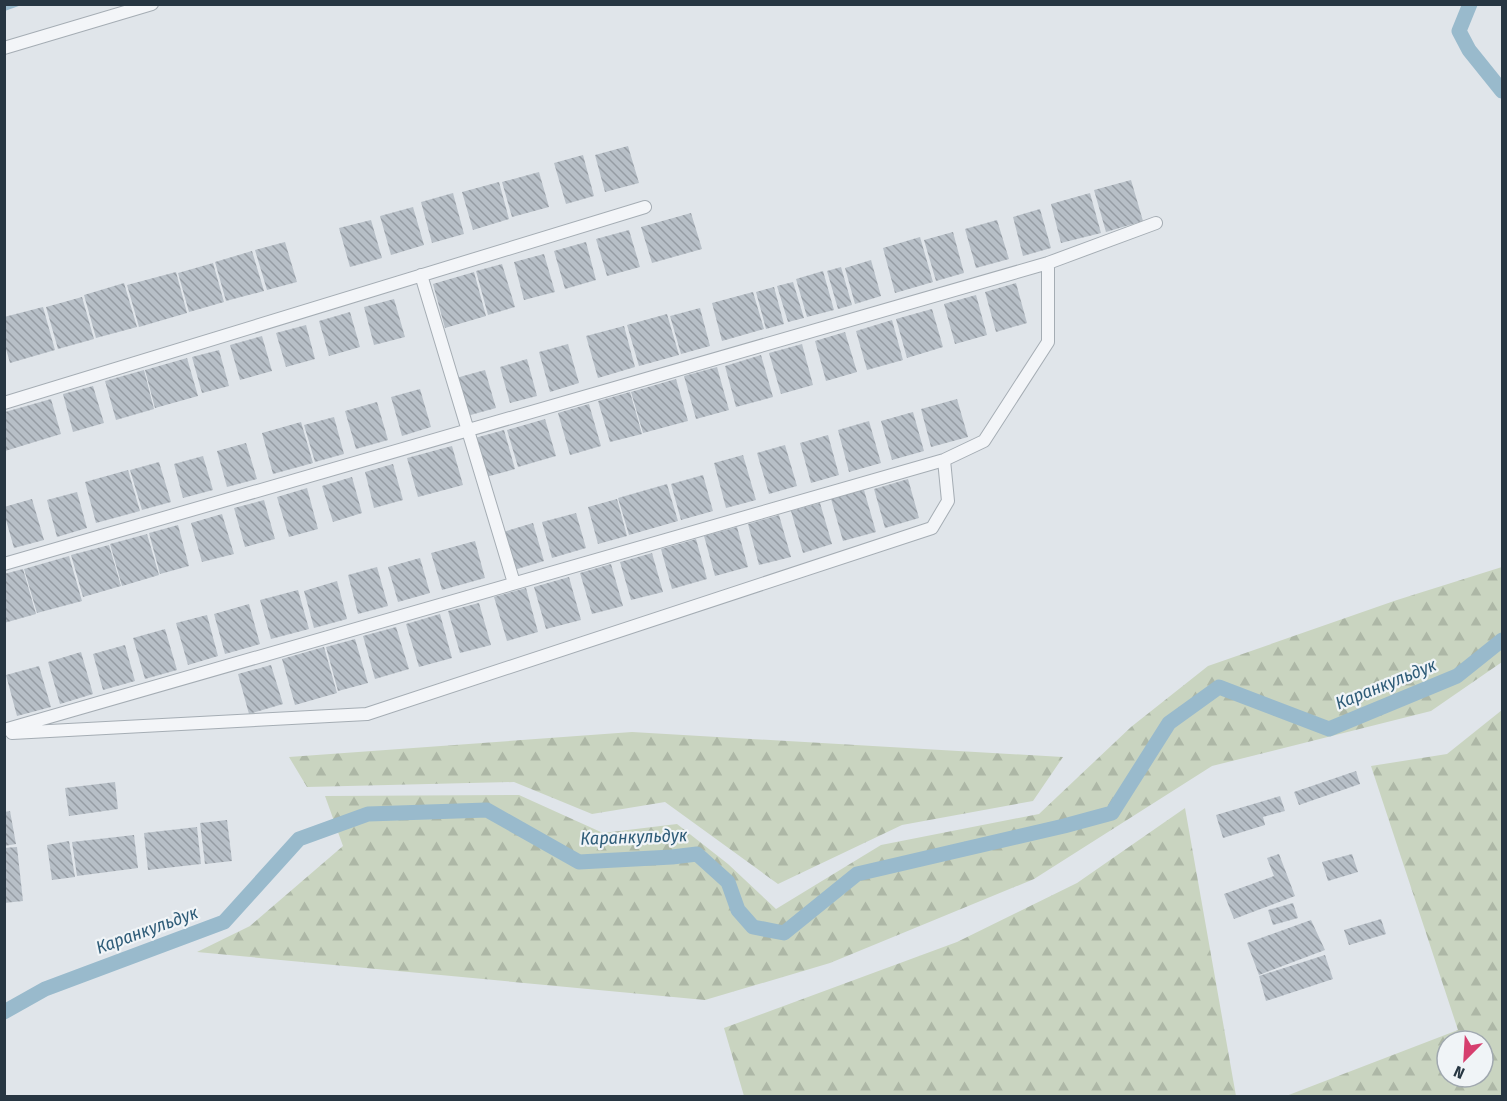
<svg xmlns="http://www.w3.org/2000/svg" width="1507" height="1101" font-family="'Fira Sans Condensed',sans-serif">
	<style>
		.forest { fill: url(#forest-firs); fill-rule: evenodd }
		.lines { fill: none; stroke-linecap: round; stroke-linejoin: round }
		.stream { stroke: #99bacc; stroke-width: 4.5 }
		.canal { stroke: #99bacc; stroke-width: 15 }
		.building { fill: url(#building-back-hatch) }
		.street-casing { stroke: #a5adb4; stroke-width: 14 }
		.street { stroke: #f3f5f8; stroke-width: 12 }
		.labels { text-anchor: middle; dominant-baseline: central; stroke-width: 4.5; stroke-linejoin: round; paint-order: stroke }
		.water-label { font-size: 18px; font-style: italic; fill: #2f5c78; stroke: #f0f4f7 }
	</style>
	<defs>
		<pattern id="forest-firs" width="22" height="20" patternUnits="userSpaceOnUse" patternTransform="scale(1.5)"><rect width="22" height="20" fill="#c9d4c0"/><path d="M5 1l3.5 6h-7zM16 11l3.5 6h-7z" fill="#adb7a6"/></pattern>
		<pattern id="building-back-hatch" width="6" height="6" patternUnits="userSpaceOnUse" patternTransform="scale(1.5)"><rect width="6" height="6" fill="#b7bfc7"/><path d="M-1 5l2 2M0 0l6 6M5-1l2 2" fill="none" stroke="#959ca3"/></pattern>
	</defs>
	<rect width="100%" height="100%" fill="#e0e5ea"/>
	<!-- forest -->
	<path class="forest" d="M1502,567V662L1431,711L1212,766L1034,879L830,963L705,1000L197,952L250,926L343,846L325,796L519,795L603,833L677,824L728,864L776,909L881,845L1039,814L1131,727L1208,666L1397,600Z
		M1502,710V1096H1286L1458,1030L1371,766L1447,754ZM1447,1041H1483V1077H1447Z
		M632,732L1063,757L1033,801L902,825L778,884L665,802L592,814L514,782L307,787L289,757Z
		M1185,808L1236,1096H744L724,1028L957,942L1077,883Z"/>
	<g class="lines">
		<!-- stream -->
		<path class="stream" d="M4,9L18,4"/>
		<!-- canal -->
		<path class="canal" d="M1470,4L1459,31L1469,50L1502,91
			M4,1012L45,989L224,922L299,839L368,814L487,810L579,862L672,857L697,854L728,882L738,910L753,927L784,933L857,874L1064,826L1112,813L1169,723L1219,687L1329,729L1457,676L1502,640"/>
	</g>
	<!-- building -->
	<path class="building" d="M628,146L639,183L605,192L595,155Z
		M583,155L594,196L566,204L554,163Z
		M539,172L549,207L512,217L502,182Z
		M1131,180L1143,221L1106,232L1094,190Z
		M499,182L509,219L473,230L462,192Z
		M453,193L464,234L432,243L421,202Z
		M1090,193L1101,233L1061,243L1051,204Z
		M413,207L424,245L391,255L380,216Z
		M1040,209L1051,248L1023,256L1013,217Z
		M691,213L702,249L652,263L641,227Z
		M371,220L382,258L350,267L339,228Z
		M997,220L1009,259L976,268L965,229Z
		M629,230L640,267L607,276L596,239Z
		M953,232L964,273L936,281L924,240Z
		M920,237L933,282L895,293L883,248Z
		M285,242L297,282L267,290L255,250Z
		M586,242L596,280L565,289L554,251Z
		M252,251L264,291L226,301L215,262Z
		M544,254L555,292L524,300L514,262Z
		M871,260L881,296L855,304L845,268Z
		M213,263L224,302L189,312L178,273Z
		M502,264L515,307L488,315L476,271Z
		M841,267L852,305L838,309L827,271Z
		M823,271L834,310L807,317L796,279Z
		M176,272L187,313L139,327L127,285Z
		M474,272L486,316L445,328L433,284Z
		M793,282L804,318L788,322L777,286Z
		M124,283L137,327L96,338L84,295Z
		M1016,283L1027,323L996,332L985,292Z
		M774,287L784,324L766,329L756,292Z
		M753,292L764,329L722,341L712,303Z
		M976,295L987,335L955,344L944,304Z
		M82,297L94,339L58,349L46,307Z
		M394,299L405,337L374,345L364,307Z
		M43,307L55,350L10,363L4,342V317Z
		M700,308L710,346L681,354L670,316Z
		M932,309L943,347L907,358L896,319Z
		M350,312L360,347L329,356L319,321Z
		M667,314L679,355L639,366L627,325Z
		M892,320L903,360L867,370L856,331Z
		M306,325L315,359L286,367L276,333Z
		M624,326L635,367L598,378L586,336Z
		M845,332L857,372L826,381L815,341Z
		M262,336L272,371L240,380L230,345Z
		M568,344L579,383L550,392L539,352Z
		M802,344L813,385L781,394L769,353Z
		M219,350L229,386L202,393L192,357Z
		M761,355L773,397L736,407L725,366Z
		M187,358L198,396L155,408L145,370Z
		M527,359L537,396L510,403L500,367Z
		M717,367L729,410L696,419L684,376Z
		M144,370L154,409L116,420L105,381Z
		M485,370L496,408L467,416L456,378Z
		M676,379L688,421L643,433L631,392Z
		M93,386L104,423L73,432L63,394Z
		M420,389L431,427L402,436L391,397Z
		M630,392L642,434L610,442L598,401Z
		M51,399L61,434L5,451V412Z
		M957,399L968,437L931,447L921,409Z
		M377,402L388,440L356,449L345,411Z
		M589,404L601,446L570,455L558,413Z
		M913,412L924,451L892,460L881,421Z
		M334,417L344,454L315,462L304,425Z
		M545,419L556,456L518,467L507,430Z
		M869,421L881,463L849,472L838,430Z
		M301,422L313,463L273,474L262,433Z
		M504,430L515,469L486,477L475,438Z
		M828,435L839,475L811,483L800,443Z
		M246,443L257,479L227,487L217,451Z
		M785,445L797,486L769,494L757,453Z
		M452,446L463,485L418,497L407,458Z
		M743,455L756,500L726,508L714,463Z
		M203,456L213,490L183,498L174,464Z
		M159,462L171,502L142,510L130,470Z
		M393,464L403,500L374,508L365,472Z
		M128,470L140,511L96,523L85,482Z
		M703,475L713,511L681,520L671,484Z
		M352,477L362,513L333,522L322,486Z
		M908,479L919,518L885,528L874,489Z
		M667,484L678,521L629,535L618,498Z
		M307,488L318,529L289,537L277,497Z
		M864,490L876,532L843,541L831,499Z
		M77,492L87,528L57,537L47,500Z
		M32,499L44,540L14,548L4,513V507Z
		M617,499L627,536L598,544L588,507Z
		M264,500L275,539L245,547L234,508Z
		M820,503L832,544L803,553L791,511Z
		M576,513L586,548L552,558L542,522Z
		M222,514L234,554L202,562L191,523Z
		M779,515L791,557L759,565L748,524Z
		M533,523L544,561L514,570L503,532Z
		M178,525L189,566L160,574L149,533Z
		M737,527L748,567L715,576L704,536Z
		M147,534L159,575L122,586L110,544Z
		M696,539L707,579L672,589L661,549Z
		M475,541L485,578L442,590L431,553Z
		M109,545L121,586L83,597L71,555Z
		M652,553L663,592L631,600L620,562Z
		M69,556L82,601L37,613L24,569Z
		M420,558L430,593L398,602L388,567Z
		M611,564L623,606L592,614L580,573Z
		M377,567L388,606L358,614L348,575Z
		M23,569L36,614L4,623V574Z
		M569,577L581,620L546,629L534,587Z
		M337,581L347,619L314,628L304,591Z
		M526,588L538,632L507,641L494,597Z
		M298,590L309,629L271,639L260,600Z
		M479,603L491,645L460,653L448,611Z
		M249,604L260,644L225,654L214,614Z
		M440,614L452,658L419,667L406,624Z
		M207,615L218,656L188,665L176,623Z
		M396,627L409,669L375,679L363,636Z
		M165,629L177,670L145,679L133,638Z
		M355,639L368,683L338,691L326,647Z
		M125,645L135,681L103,690L93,654Z
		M324,647L337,693L295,705L282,659Z
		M81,652L93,694L60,704L48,662Z
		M271,665L283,704L249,714L238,674Z
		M39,666L51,707L17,716L6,675Z
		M1356,771L1360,784L1299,805L1294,792Z
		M115,782L118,809L69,816L65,788Z
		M1280,796L1285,811L1263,817L1265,825L1223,838L1216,815Z
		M10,811L16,844L4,846V812Z
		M227,820L232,861L205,864L200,823Z
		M197,827L201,864L148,870L144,833Z
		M134,835L138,868L77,876L72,842Z
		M69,841L75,877L52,880L47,845Z
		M17,847L23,901L4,903V848Z
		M1279,854L1295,896L1234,919L1224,894L1274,876L1267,858Z
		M1352,854L1358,872L1328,881L1322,862Z
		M1293,903L1298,918L1273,925L1268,910Z
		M1381,919L1386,934L1349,945L1344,930Z
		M1311,920L1325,950L1259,975L1247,943Z
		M1325,955L1333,979L1266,1001L1259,976Z"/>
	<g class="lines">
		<defs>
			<path id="street" d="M4,48L152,4
				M421,275L514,583
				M4,403L645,207
				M4,564L1048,263L1156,223
				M4,730L944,460L984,441L1048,342V263
				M12,733L367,714L932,528L948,501L944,460"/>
		</defs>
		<!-- street casing -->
		<use href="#street" class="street-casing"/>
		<!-- street -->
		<use href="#street" class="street"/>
	</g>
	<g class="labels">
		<!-- water labels -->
		<g class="water-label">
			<text transform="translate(1386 684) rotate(-22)">Каранкульдук</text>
			<text transform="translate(634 837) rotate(-2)">Каранкульдук</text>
			<text transform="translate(147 930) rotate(-20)">Каранкульдук</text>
		</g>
	</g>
	<!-- border -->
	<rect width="1507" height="1101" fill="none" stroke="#273642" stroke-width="12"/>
	<!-- north arrow -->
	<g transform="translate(1465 1059) rotate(204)"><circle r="28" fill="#f0f4f7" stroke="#a0a8af" stroke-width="1.5"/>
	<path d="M0-4.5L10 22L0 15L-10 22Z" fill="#d63e6e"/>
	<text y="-9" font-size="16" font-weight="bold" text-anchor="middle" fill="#273642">N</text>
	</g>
</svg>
